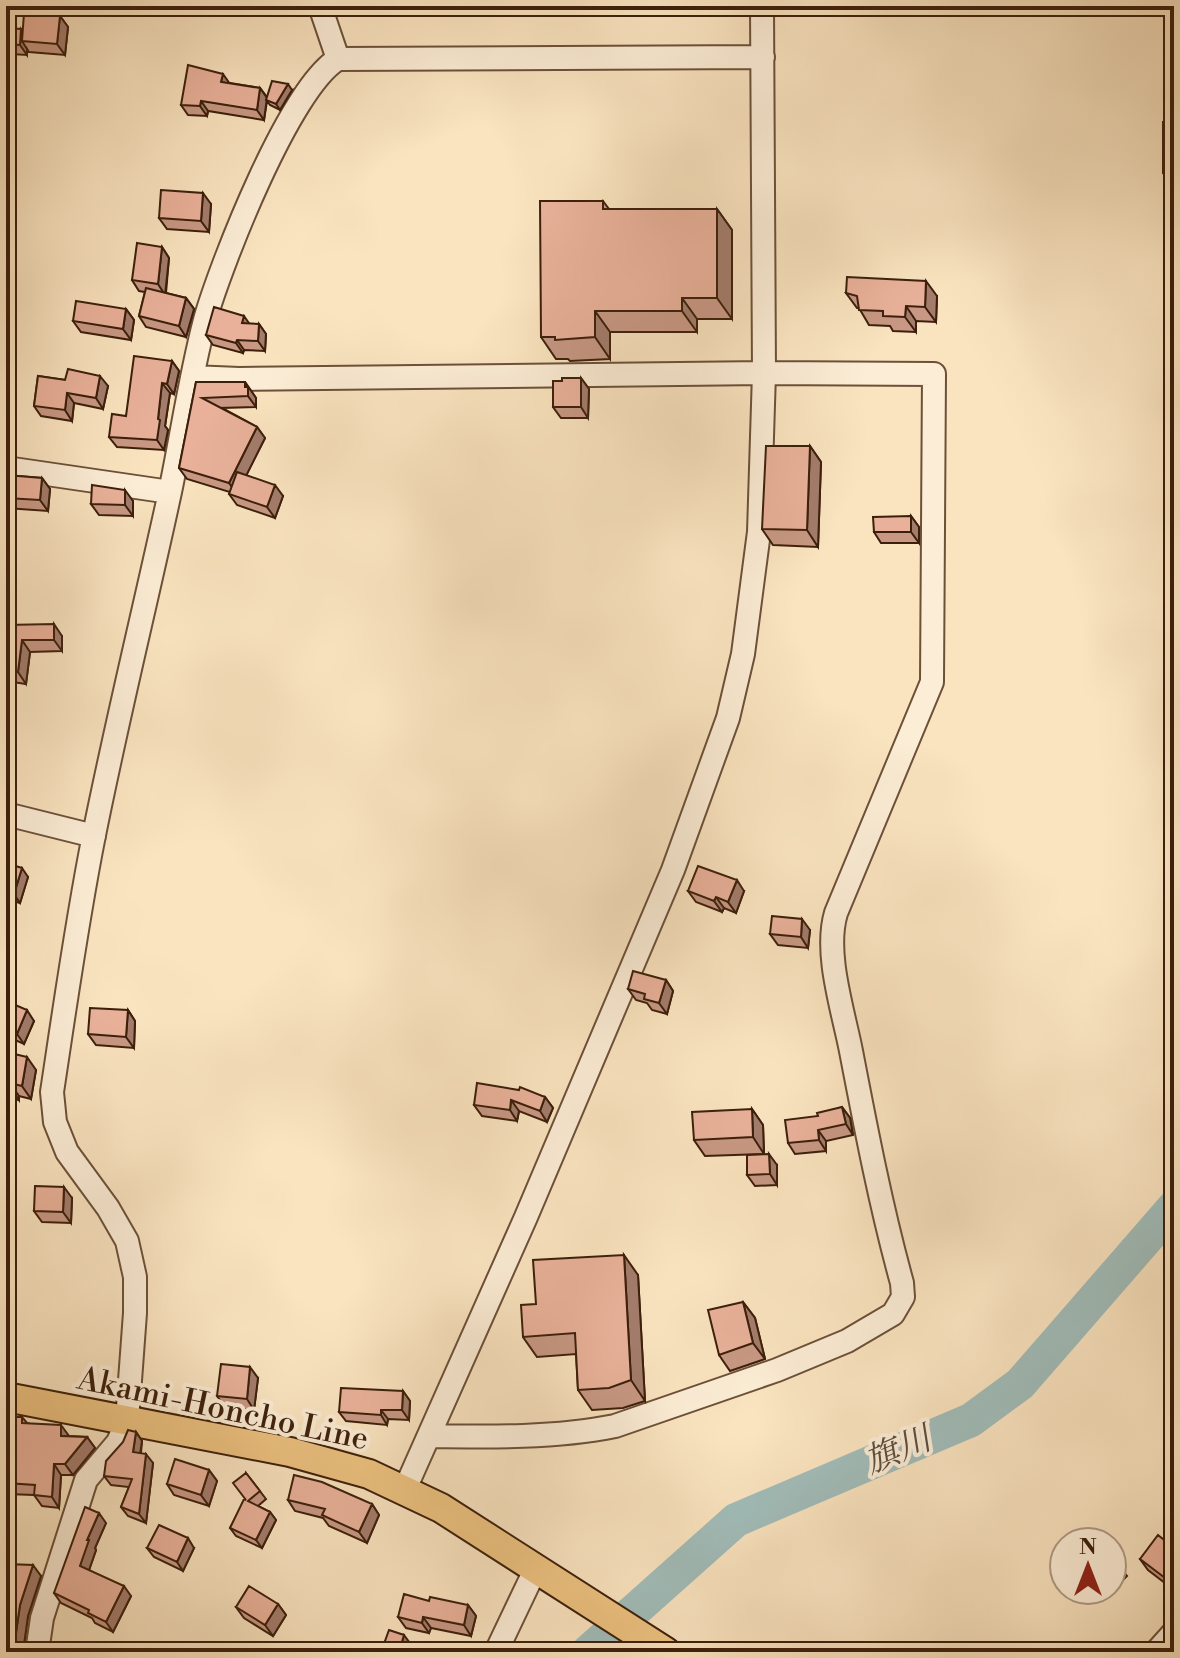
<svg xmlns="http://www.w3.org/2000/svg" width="1180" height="1658" font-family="'Libre Bodoni','Noto Serif JP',serif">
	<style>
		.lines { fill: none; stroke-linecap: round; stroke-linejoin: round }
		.river { stroke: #a1bdba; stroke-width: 34 }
		.minor-casing { stroke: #6c5038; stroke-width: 26 }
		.major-casing { stroke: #3c1f0b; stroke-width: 32 }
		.minor { stroke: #fcedd6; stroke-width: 22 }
		.major { stroke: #edc280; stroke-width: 28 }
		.wall { fill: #c89884; stroke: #3c1f0b; stroke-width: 2 }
		.shaded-wall { fill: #a37c6c; stroke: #3c1f0b; stroke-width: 2 }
		.building { fill: #e9b19a; stroke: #3c1f0b; stroke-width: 2 }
		.labels { text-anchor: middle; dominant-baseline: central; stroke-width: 8; stroke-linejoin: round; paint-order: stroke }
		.street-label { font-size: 32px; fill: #3c1f0b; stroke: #fcedd6 }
		.water-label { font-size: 34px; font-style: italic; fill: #5a4e40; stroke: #fcedd6 }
	</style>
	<rect width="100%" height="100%" fill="#fae4c0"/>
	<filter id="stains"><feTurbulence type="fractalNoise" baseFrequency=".0025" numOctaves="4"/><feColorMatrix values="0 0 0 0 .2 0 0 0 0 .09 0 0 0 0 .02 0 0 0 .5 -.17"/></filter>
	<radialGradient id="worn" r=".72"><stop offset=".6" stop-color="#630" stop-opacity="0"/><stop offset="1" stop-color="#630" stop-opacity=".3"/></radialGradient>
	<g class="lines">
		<!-- river -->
		<path class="river" d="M588,1652L736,1520L971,1420L1020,1384L1174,1207"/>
		<defs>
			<path id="minor" d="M320,6L338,59
				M192,377L239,379L764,373L934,374L932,682L836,913C824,953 843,1010 851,1051C866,1129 881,1207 902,1283L903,1297L893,1314L847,1341L777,1370L615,1426C556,1438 491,1437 430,1436
				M6,468L170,492
				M6,814L94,836
				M405,1489L526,1217L673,870L728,718L743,654L759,532L764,373L762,6
				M37,1652L42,1618L86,1480L118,1442L127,1421L135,1313V1277L127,1241L108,1208L67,1152L55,1122L52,1092C65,1006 77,920 94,835C117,720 145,607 170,492C182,435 190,377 205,320C221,264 290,87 338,59L763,57
				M496,1652L536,1568
				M1156,1652L1174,1632"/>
			<path id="major" d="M6,1397L290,1452L369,1474L441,1508L666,1652"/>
		</defs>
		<!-- minor casing -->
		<use href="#minor" class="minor-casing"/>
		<!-- major casing -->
		<use href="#major" class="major-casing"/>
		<!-- minor -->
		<use href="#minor" class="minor"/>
		<!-- major -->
		<use href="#major" class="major"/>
	</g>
	<!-- wall -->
	<path class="wall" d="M60,16L68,27L65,55L29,52L27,49V55L11,54V64H6V28L22,32Z
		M230,83L260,88L267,97L292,90L280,110L270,105L267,101L264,120L208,111L207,116L188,115L181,105Z
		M1174,122V183H1171L1163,173Z
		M603,201L609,209H717L732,230V319H697V332H610V359L570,361L568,359H556L541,337Z
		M211,204L209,232L167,229L159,218Z
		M162,247L169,258L166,293L186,298L194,309L186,337L146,327L139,316L145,292L139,291L132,280Z
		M846,293L937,296L936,322L916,321V332L893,331L890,326L869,325L859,308H857Z
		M126,309L134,320L131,340L81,332L73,321Z
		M249,324H259L266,334L265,351L244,350L243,353L213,345L206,335Z
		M172,361L179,371L174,394L170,393L165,426L168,430L164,450L117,447L109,437Z
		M38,376L108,386L103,409L74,403L72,421L41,416L34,406Z
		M581,378L589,389L588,418H561L553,407Z
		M196,382H245L256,398V407L222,408L257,427L265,438L246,475L283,496L275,518L237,505L229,494L230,492L187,479L179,468Z
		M810,446L821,462L818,547L773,545L762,529Z
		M6,475L42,478L50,489L48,511L6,508Z
		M133,501V516L99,515L91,504Z
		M911,516L919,527V543H881L874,532Z
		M6,625L62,636V651L30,652L26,684L6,681Z
		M6,863L28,877L20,903L6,899Z
		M688,891H744L736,913L724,908L722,912L696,902Z
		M810,930L808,948L778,945L770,934Z
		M666,980L673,991L667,1014L652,1010L647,1003L636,1000L628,989Z
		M6,1001L34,1021L24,1044L6,1036Z
		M128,1010L135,1021L134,1048L96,1045L88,1034Z
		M6,1052L36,1070L31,1099L19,1096V1100L6,1098Z
		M519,1090L545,1097L553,1108L547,1122L519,1111L517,1121L482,1116L474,1105Z
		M842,1107L850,1118L853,1135L826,1141V1151L795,1154L788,1143L818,1116Z
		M752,1109L763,1125L764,1154L705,1156L694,1140Z
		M777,1165V1185L755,1186L747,1175Z
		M72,1198L71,1223L42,1222L34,1211Z
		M638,1275L645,1401L623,1408L592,1410L578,1390L576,1354L537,1357L523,1337L536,1304Z
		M743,1302L755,1318L765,1359L730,1371L719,1355Z
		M258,1378L254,1410L225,1407L217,1396Z
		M403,1391L410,1401L409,1420L388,1419L387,1425L346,1421L339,1412Z
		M6,1417H22L27,1423L69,1436L87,1437L95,1448L73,1475H61L59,1508L42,1506L34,1495L7,1494L6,1538Z
		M136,1432L142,1441L141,1453L153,1463L146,1523L128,1516L121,1507L129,1487L111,1485L104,1476Z
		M209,1470L217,1481L209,1506L174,1495L167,1484Z
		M246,1473L266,1499L258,1506L270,1512L276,1520L262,1548L236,1536L230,1528L245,1500Z
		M288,1500L372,1504L379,1515L367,1543L329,1526L323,1518L295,1511Z
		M106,1523L95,1548L96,1550L89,1570L131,1596L113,1632L95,1623L92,1618L61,1603L54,1593Z
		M147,1548H194L183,1571L154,1557Z
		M1174,1548V1590L1148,1570L1140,1559Z
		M1112,1559L1127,1576L1116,1587L1112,1584Z
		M6,1564L41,1576L28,1616L23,1650L9,1605H6Z
		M278,1604L286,1615L273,1636L244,1618L236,1607Z
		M468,1605L476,1616L471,1636L431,1628L429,1633L406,1628L398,1617Z"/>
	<!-- shaded-wall -->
	<path class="shaded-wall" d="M60,16L68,27L65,55L57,44Z
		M21,29L28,39L22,41L27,49V55L20,45Z
		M6,46L11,54V64L6,57Z
		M223,74L230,84L221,82Z
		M288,84L292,90L280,110L276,104Z
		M260,88L267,98L264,120L257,110Z
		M201,101L208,111L207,116L200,106Z
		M203,193L211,204L209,232L201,221Z
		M717,209L732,230V319L717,298Z
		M162,247L169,258L165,295L158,284Z
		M926,281L937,296L936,322L925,307Z
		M186,298L194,309L186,337L179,326Z
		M682,298L697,319V332L682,311Z
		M906,306L916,321V332L905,317Z
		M126,309L134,320L131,340L123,329Z
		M595,311L610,332V359L595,337Z
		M244,316L251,326L242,323Z
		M259,324L266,334L265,351L258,341Z
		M237,340L244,350L243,353L236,343Z
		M172,361L179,371L174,394L167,384Z
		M100,376L108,386L103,409L96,398Z
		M581,378L589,389L588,418L581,407Z
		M245,382L256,398V407L248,396Z
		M162,383L170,393L165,426L168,430L164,450L157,440L158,419Z
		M67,393L74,403L72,421L65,410Z
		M257,427L265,438L237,494L229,483Z
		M810,446L821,462L818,547L807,530Z
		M42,478L50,489L48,511L40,500Z
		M275,485L283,496L275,518L267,507Z
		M125,490L133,501V516L125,505Z
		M911,516L919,527V543L911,532Z
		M54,624L62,636V651L54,640Z
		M22,640L30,652L26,684L18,672Z
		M22,868L28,877L20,903L14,894Z
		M737,880L744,891L736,913L728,902Z
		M716,897L724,908L722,912L714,901Z
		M802,919L810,930L808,948L801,937Z
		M666,980L673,991L667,1014L659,1003Z
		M27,1010L34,1021L24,1044L17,1034Z
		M128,1010L135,1021L134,1048L126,1037Z
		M27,1057L36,1070L31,1099L22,1086Z
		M10,1083L19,1096V1100L10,1087Z
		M545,1097L553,1108L547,1122L540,1111Z
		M511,1100L519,1111L517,1121L510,1110Z
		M842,1107L850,1118L853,1135L846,1124Z
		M752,1109L763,1125L764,1154L753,1137Z
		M818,1130L826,1141V1151L819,1140Z
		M769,1154L777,1165V1185L770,1174Z
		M64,1187L72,1198L71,1223L63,1212Z
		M624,1255L638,1275L645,1401L631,1380Z
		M743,1302L755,1318L765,1359L753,1343Z
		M250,1367L258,1378L254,1410L247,1399Z
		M403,1391L410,1401L409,1420L402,1410Z
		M381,1410L388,1419L387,1425L381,1415Z
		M61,1425L69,1436H61Z
		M136,1432L142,1441L139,1461L133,1452Z
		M87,1437L95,1448L73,1475L65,1464Z
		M146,1454L153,1463L146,1523L139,1514Z
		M54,1464L61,1475L59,1508L52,1497Z
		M209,1470L217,1481L209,1506L201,1495Z
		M6,1492L7,1494L6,1538Z
		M372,1504L379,1515L367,1543L359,1532Z
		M270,1512L276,1520L262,1548L256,1540Z
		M99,1513L106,1523L95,1548L96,1550L87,1576L80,1566L87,1540Z
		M188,1538L194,1548L183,1571L177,1562Z
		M33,1565L41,1576L28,1616L23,1652H17L15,1639L20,1605Z
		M124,1586L131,1596L113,1632L106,1622Z
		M278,1604L286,1615L273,1636L265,1625Z
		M468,1605L476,1616L471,1636L464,1625Z
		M423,1617L431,1628L429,1633L422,1623Z
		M404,1635L412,1646L410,1652H399Z"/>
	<!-- building -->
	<path class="building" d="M24,13L60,16L57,44L22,41Z
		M6,28L21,29L20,45L6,44Z
		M188,65L223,74L221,82L260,88L257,110L201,101L200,106L181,105Z
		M272,81L288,84L276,104L266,100Z
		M1163,122H1174V172L1163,173Z
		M161,190L203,193L201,221L159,218Z
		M540,201H603V209H717V298H682V311H595V337L555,340V337H541Z
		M137,243L162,247L158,284L132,280Z
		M847,277L926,281L925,307L906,306L905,317L883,316V311L859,310L857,296L846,293Z
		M146,288L186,298L179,326L139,316Z
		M76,301L126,309L123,329L73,321Z
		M214,307L244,316L242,323L259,324L258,341L237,340L236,343L206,335Z
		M134,356L172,361L167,384L162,383L158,419L160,420L157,440L109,437L112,414L126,416Z
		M68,369L100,376L96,398L67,393L65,410L34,406L38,376L65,380Z
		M562,378H581V407H553V381H562Z
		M196,382H245V387H248V396L202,398L257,427L229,483L179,468Z
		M766,446H810L807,530L762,529Z
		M237,472L275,485L267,507L229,494Z
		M6,475L42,478L40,500L6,498Z
		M92,485L125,490V505L91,504Z
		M911,516V532H874L873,517Z
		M54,624V640H22L18,672L6,670V625Z
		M6,863L22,868L14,894L6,891Z
		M698,866L737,880L728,902L716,897L714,901L688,891Z
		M772,916L802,919L801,937L770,934Z
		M633,971L666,980L659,1003L644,999L645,994L628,989Z
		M6,1001L27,1010L17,1034L6,1029Z
		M90,1008L128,1010L126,1037L88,1034Z
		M6,1052L27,1057L22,1086L10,1083V1087L6,1086Z
		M477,1083L519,1090L520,1087L545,1097L540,1111L511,1100L510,1110L474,1105Z
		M842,1107L846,1124L818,1130L819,1140L788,1143L785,1120L818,1116L817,1113Z
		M752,1109L753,1137L694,1140L692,1112Z
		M769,1154L770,1174L747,1175V1155Z
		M35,1186L64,1187L63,1212L34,1211Z
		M624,1255L631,1380L609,1388L578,1390L575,1333L523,1337L521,1305L536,1304L533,1260Z
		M743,1302L753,1343L719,1355L708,1310Z
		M221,1364L250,1367L247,1399L217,1396Z
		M341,1388L403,1391L402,1410H381V1415L339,1412Z
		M6,1417H22V1423L61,1425V1436L87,1437L65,1464H54L52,1497L34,1495L35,1485L6,1483Z
		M128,1430L136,1432L133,1452L146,1454L139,1514L121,1507L132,1479L104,1476L106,1461L123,1442Z
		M175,1459L209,1470L201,1495L167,1484Z
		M246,1473L260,1491L248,1501L270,1512L256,1540L230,1528L244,1499L246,1500L233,1483Z
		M294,1475L322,1482L372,1504L359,1532L322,1515L325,1509L288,1500Z
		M85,1507L99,1513L87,1540H89L80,1566L124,1586L106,1622L88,1613L89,1610L54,1593Z
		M159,1525L188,1538L177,1562L147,1548Z
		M1158,1535L1174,1548V1583L1173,1584L1140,1559Z
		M1112,1559L1123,1570L1112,1581Z
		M6,1564L33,1565L20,1605L15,1639L17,1652H6V1625L7,1626L9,1595H6Z
		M249,1586L278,1604L265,1625L236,1607Z
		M404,1594L429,1601L430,1597L468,1605L464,1625L423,1617L422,1623L398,1617Z
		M389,1630L404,1635L399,1652H381Z
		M305,1646L310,1650L308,1652H298Z"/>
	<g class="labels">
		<!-- street labels -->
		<g class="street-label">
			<text transform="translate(223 1409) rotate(12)">Akami-Honcho Line</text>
		</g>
		<!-- water labels -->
		<g class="water-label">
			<text transform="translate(898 1451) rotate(-23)">旗川</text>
		</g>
	</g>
	<!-- margin -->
	<rect width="1180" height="1658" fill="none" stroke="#fae4c0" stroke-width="32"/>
	<rect x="8" y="8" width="1164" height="1642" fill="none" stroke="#3c1f0b" stroke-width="4"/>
	<rect x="16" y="16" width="1148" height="1626" fill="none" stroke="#3c1f0b" stroke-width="2"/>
	<!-- north arrow -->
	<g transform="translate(1088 1566)"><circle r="38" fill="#fcedd6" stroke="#af9b85" stroke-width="2"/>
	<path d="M0-6L14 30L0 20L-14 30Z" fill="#8f2418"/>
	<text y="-12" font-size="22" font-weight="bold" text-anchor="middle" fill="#3c1f0b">N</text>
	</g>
	<rect width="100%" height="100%" filter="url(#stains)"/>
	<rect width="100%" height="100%" fill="url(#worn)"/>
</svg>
